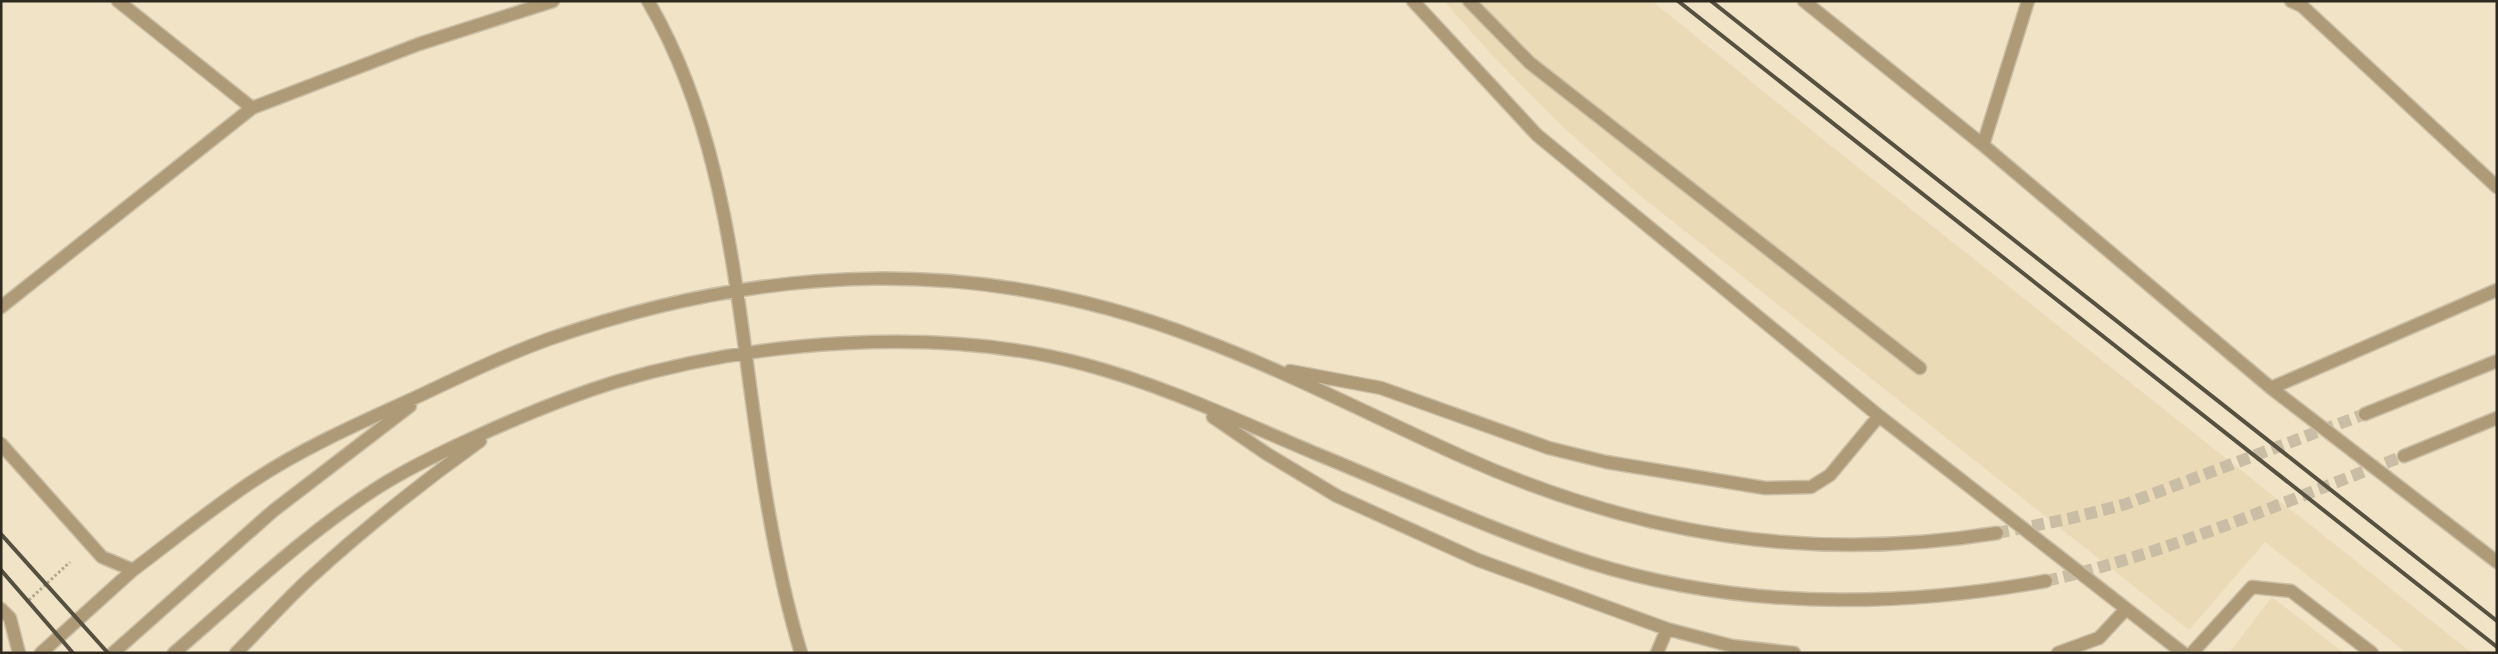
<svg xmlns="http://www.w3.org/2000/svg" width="2498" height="654" font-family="'Times New Roman',serif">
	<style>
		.built { fill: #eadab6 }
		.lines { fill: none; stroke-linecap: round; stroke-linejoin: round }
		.minor-tunnel { stroke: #c9bea5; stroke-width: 12; stroke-dasharray: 12 6; stroke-linecap: butt }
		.minor-casing { stroke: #c9bea5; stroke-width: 15 }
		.path { stroke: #b1a790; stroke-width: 3; stroke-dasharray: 2.5 2.5; stroke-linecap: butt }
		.minor { stroke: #ae9a76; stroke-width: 12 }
		.rail { stroke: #565041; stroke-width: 4 }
	</style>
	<rect width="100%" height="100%" fill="#f0e3c6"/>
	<!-- built -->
	<path class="built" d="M1444,1H1652L1826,142L2472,653H2407L2265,542L2189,630L1637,193L1562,126L1491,54Z
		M2272,597L2344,653H2229Z"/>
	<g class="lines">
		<!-- minor-tunnel -->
		<path class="minor-tunnel" d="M1997,533L2068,519L2126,504L2365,414
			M2046,581C2170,553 2285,501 2404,456"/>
		<defs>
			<path id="minor" d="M118,1L252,108
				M648,1C711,108 730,235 746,356C759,455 772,556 801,653
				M1413,1L1537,135L1879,416L2183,653
				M1469,1L1530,63L1920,368
				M1804,1L1983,145L2271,388L2497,562
				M2291,1L2302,6L2497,187
				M1983,145L2028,1
				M1,307L252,108L419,44L553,1
				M1290,371L1381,388L1549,448L1606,462L1765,488L1811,487L1830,475L1879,416
				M2271,388L2497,290
				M2365,414L2497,361
				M1213,417L1267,454L1337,496L1478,560L1667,629L1732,646L1794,653
				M1,444L102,557L133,570C173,540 212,508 253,481C306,446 364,421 421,395C463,375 505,355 549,339C767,263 983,254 1200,339C1290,373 1376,418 1463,457C1637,535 1808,563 1997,533
				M2404,456L2497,418
				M1,609L10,618L19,653
				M41,653L133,570
				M113,653L273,511L410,406
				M174,653C240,596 304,535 377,488C408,468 442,452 475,437C521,416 567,397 615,382C757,340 939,326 1083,364C1163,385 1241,422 1317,454C1407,491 1496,532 1588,562C1736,609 1895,608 2046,581
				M236,653C261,628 285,601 311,577C365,528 421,483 480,441
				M1657,653L1667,629
				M2058,653L2099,638L2126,609
				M2192,653L2252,587L2291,591L2372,653"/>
		</defs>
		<!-- minor casing -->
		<use href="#minor" class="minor-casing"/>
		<!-- path -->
		<path class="path" d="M29,600L70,562"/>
		<!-- minor -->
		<use href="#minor" class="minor"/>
		<!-- rail -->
		<path class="rail" d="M1678,1L2497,647
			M1711,1L2497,621
			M1,534L108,653
			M1,570L73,653"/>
	</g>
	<!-- border -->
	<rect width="2498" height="654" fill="none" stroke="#2f2a1f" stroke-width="5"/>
</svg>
